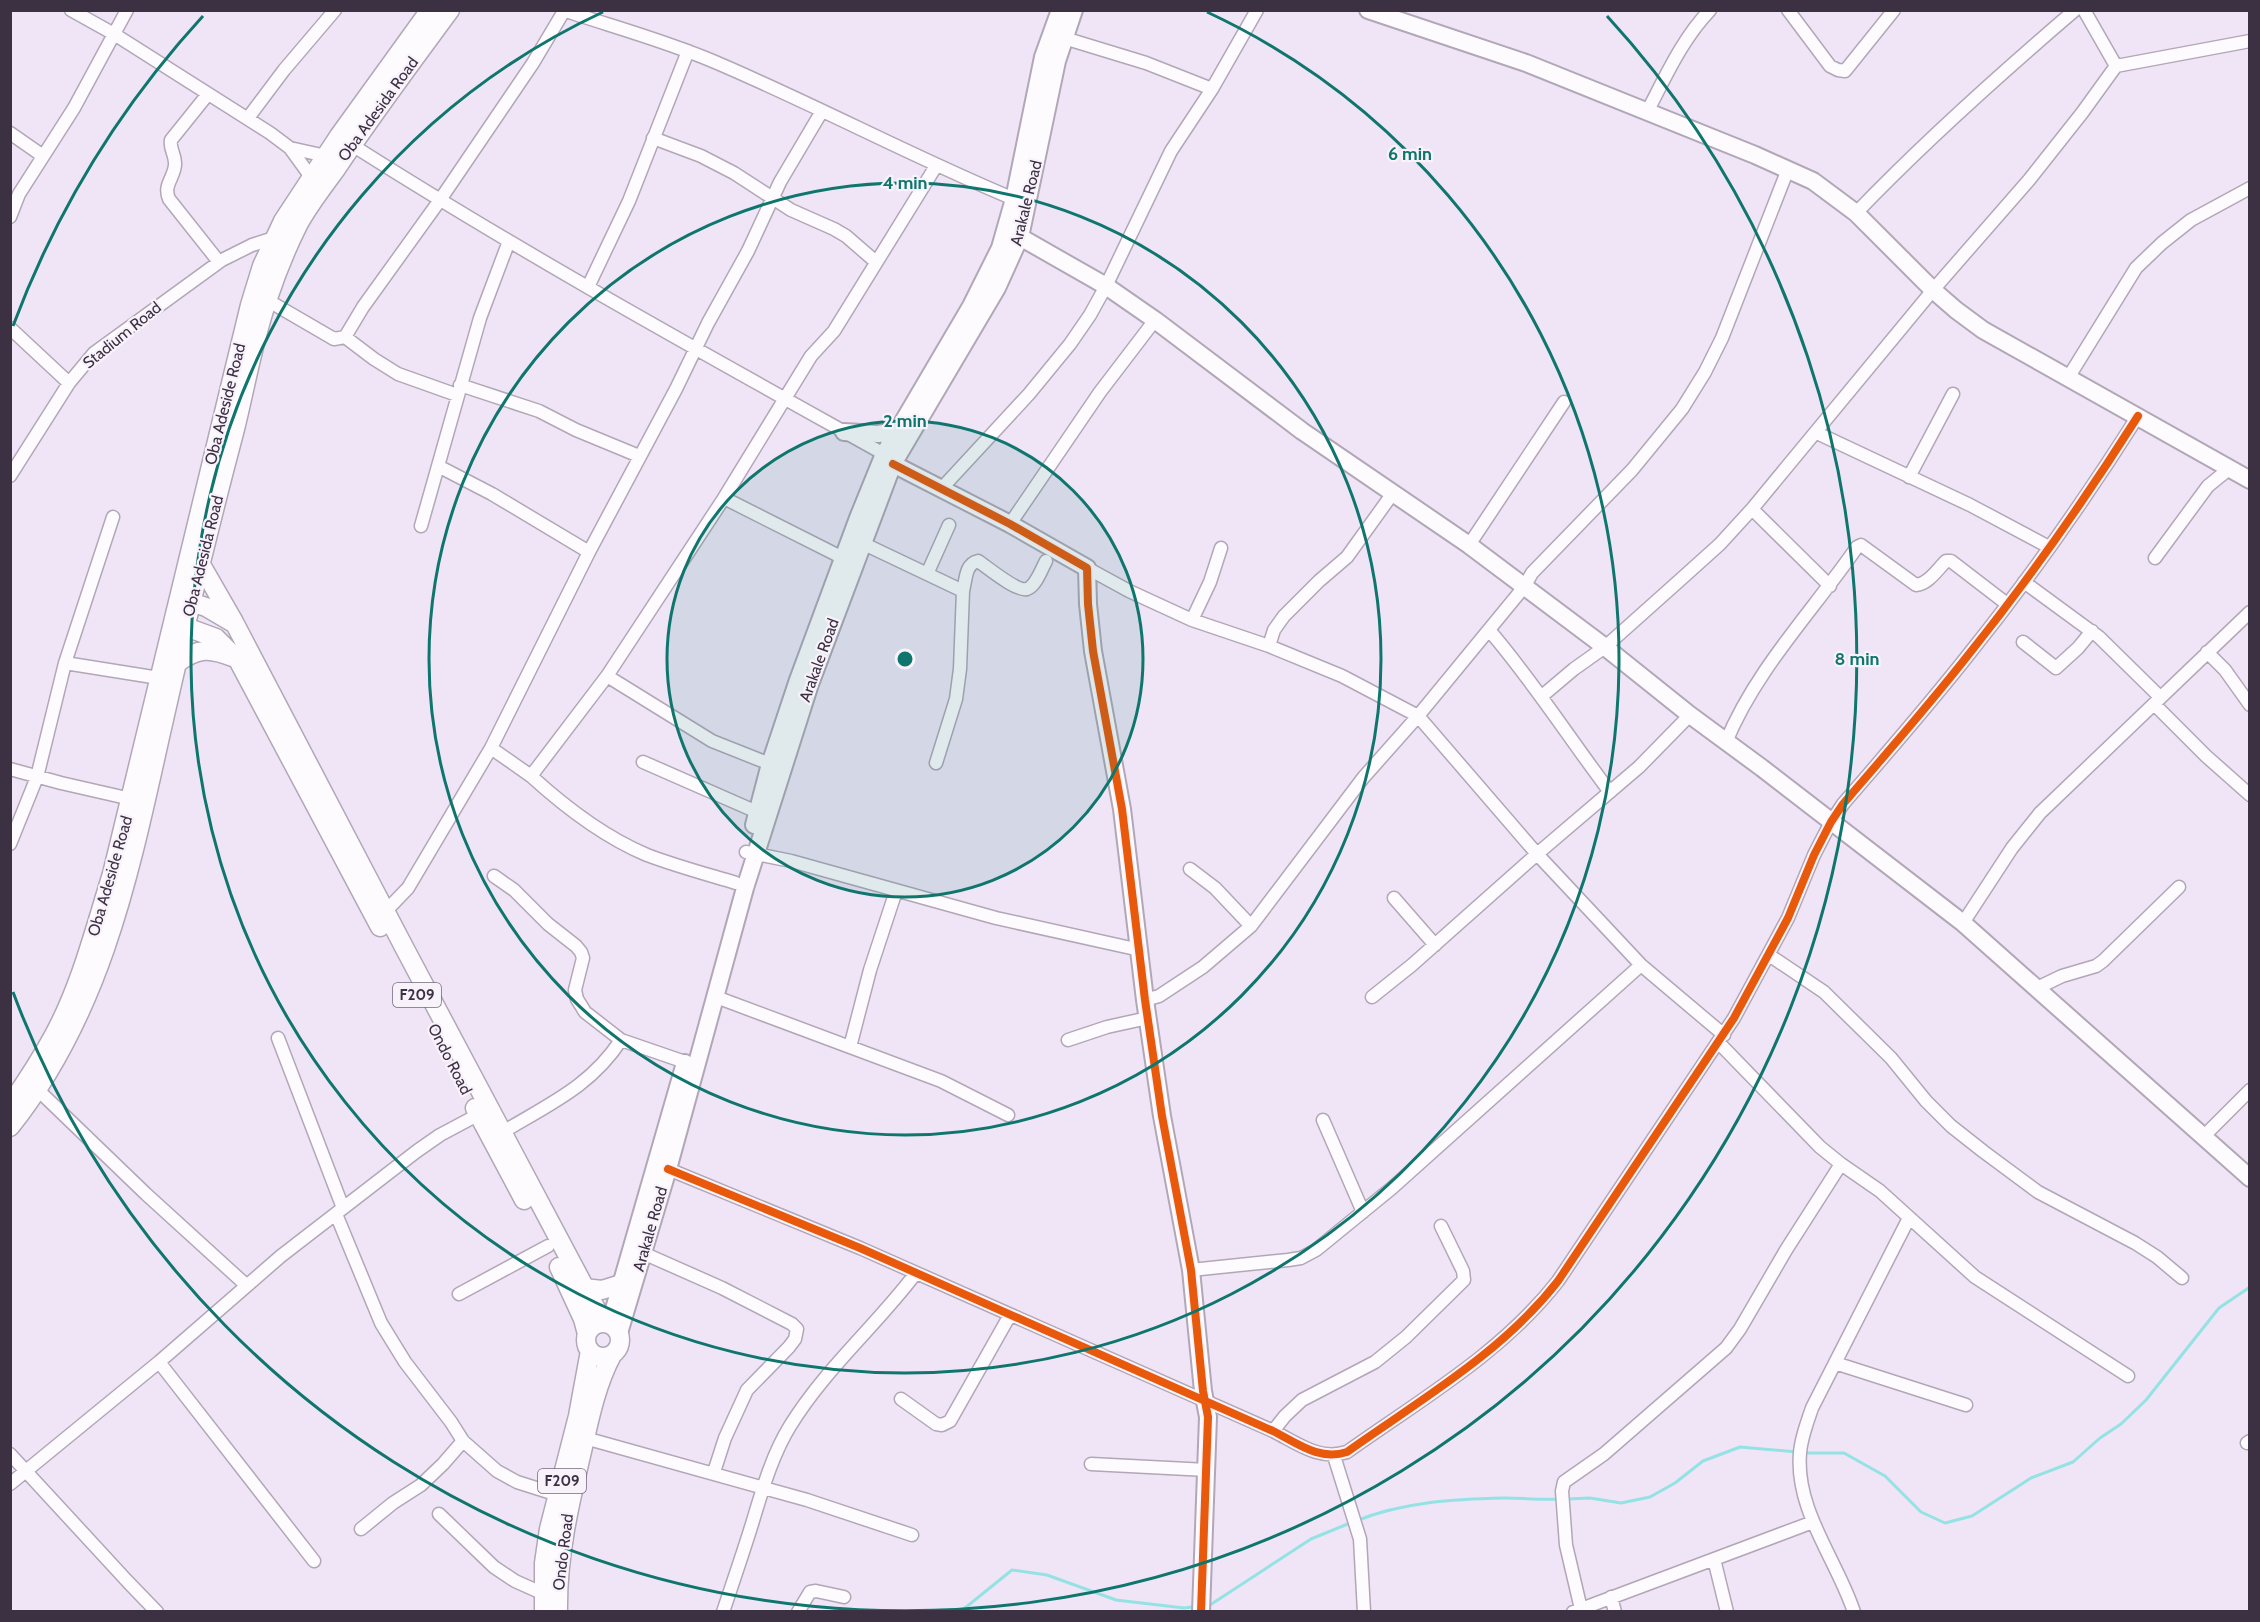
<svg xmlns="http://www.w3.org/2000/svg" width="2260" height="1622" font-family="Cabin,sans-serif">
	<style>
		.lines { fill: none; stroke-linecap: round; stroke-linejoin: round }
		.stream { stroke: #94e2e4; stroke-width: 3 }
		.street-casing { stroke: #b1a7b7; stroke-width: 15 }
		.secondary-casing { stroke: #b1a7b7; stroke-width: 20 }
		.primary-casing { stroke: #b1a7b7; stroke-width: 21 }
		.street { stroke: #fdfbfe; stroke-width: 12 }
		.secondary { stroke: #fdfbfe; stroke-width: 16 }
		.primary { stroke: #fdfbfe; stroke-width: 18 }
		.cycleway-casing { stroke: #f8f2fb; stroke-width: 11 }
		.cycleway { stroke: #e8590c; stroke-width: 8 }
		.ring { fill: none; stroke: #0f766e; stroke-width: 3 }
		.labels { text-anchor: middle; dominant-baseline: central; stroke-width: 4.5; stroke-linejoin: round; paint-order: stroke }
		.shield { fill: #f8f2fb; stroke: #746a7a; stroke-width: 1.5 }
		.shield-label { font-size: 15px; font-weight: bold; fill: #3c3043 }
		.street-label { font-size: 16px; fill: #3c3043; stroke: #f8f2fb }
		.centre { fill: #0f766e; stroke: #f8f2fb; stroke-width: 3 }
		.ring-label { font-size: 18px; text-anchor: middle; font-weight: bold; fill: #0f766e; stroke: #f8f2fb; stroke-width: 4.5; stroke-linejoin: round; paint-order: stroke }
	</style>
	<rect width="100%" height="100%" fill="#f0e5f6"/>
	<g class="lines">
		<!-- stream -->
		<path class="stream" d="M1803,1453H1844L1885,1476L1921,1512L1945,1523L1972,1516L2031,1478L2073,1462L2100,1438L2121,1424L2146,1400L2219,1308L2250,1287
			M1567,1499L1590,1498L1621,1503L1650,1497L1675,1483L1703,1461L1740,1447L1797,1452
			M1356,1521C1402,1502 1455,1499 1504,1498C1523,1498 1541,1500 1560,1499
			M1210,1605L1311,1539L1350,1523
			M960,1612L1012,1570L1047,1575L1116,1600L1184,1608L1192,1607"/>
		<defs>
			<path id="street" d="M71,10L114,34L270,133L290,148L311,177
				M563,10C614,27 666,41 715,62C816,105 913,157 1014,199
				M1788,10L1830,66L1838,70L1845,71L1894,10
				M2084,10L2116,66
				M1064,38L1146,63L1212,89
				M208,94L171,140C169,149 176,155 175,165C174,178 163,185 169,199L219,262
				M1647,112C1665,78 1682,39 1710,10
				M248,118L284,70L335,10
				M10,133L43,156
				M653,138L701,156L734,173L791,210L834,229L846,236L876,262
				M352,145C525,255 705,354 884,454
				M290,148L326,156
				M1856,213C1925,141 1999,75 2075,10
				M10,217L19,194L74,108L127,10
				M588,287L629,201L688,51
				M267,300L334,339L345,337L363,307L440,200L533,63L564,11
				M10,328L69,383
				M345,337L374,359L398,374L457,395
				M2068,378L2136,268L2162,243L2191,220L2250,188
				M460,385L539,411L576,430L639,456
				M1817,433L1970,505L2049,547
				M438,466L492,494L589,552
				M10,476L69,383L94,353L222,260L252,245L274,238
				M1909,477L1953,394
				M942,488L1029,394L1070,344L1090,315L1106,286L1171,151L1212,89L1257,10
				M724,498L607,676L531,776C565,807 604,837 647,855C676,866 706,874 736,883
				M1752,509L1830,586
				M1010,524L1100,392L1155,320
				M421,526L480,318L509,241
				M862,543L963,591L960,669L956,699L936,763
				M1469,545L1564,402
				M843,558L724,498L811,356L834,331L936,166
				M2155,558L2208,486L2229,469
				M1087,568L1129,591L1192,620L1269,646L1342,676L1418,716L1363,778L1251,926L1203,967L1159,996L1145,1000
				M927,574L949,525
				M2024,582L2099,637L2160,697
				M963,591C966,580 965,564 978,561C987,567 1017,592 1027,589C1036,586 1042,568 1046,561
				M1192,620L1210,582L1221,548
				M1489,630C1533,681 1569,738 1610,792
				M2023,642L2056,668L2078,648L2092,631
				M1269,646L1274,630L1284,616L1319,581L1347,557L1393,493
				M2207,652L2225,670L2250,705
				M65,663L159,678
				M607,676L712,741L770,764
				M1542,696L1574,669L1605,647L1680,580L1720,544L1752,509L1933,290L2029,180L2082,113L2116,66L2250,41
				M2154,704L2206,756L2250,795
				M1726,742C1756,669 1813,611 1857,547L1861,545L1916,585C1928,584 1937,570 1946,561H1951L2007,604
				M643,762L757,812
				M10,769L61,783L131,799
				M531,776L491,748L589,552L676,389L708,323L748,251L780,182L822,111
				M10,844L37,777L65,663L113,517
				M746,852L791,861L996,918L1140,950
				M1190,869L1215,888L1251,926
				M494,876L514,890L548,924L576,946L581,952L583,958L575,990L577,999L585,1012L621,1040L685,1062
				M1394,898L1435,945
				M382,915L408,888L491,748
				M1963,923L2012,848L2040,813L2250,612
				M1769,955L1824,992L1891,1058L1926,1101L1951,1126L1984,1152L2038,1192L2135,1243L2157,1257L2182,1278
				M2037,988L2062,976L2096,966L2103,961L2179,887
				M716,997L941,1081L1008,1115
				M1372,997L1412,965L1537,854L1639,767L1690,715
				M1724,1035L1641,965L1537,854L1418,716L1524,587L1532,573L1632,470L1682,409L1705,372L1722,338L1788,169
				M278,1038L343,1208
				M1068,1040L1107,1027L1148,1018
				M1719,1043L1820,1147L1841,1164L1880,1191L1975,1277L2128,1376
				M850,1047L870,970L896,891
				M38,1090L146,1194L246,1285
				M1323,1120L1363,1212
				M503,1132C549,1104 590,1087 621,1040
				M2204,1136L2250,1090
				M668,1169L860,1248L1273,1431C1297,1443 1319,1461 1347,1452C1420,1400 1502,1353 1558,1281L1734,1018L1788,918L1814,855L1831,822L1843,804C1886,754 1929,705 1969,654C2030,578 2086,498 2138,416
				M336,1214L381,1323L405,1362L451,1422L463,1441L497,1471L517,1482L558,1495
				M643,1253L722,1288L792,1324L797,1329L795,1339L789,1347L747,1390L725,1438L714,1472
				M1191,1270L1288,1260L1301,1258L1316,1250L1392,1188L1641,965
				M459,1294L548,1246
				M159,1362L314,1561
				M1835,1363L1966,1405
				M901,1399L936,1424L942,1425L950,1421L1010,1315
				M1273,1431L1285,1416L1302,1400L1375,1362L1406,1337L1464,1280L1463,1271L1441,1226
				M585,1438L807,1500L912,1535
				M2247,1443L2250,1441
				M10,1454L128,1582L157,1612
				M1334,1456L1360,1539L1364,1612
				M1091,1464L1207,1470
				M10,1484L159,1362L281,1256L417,1151L440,1135L485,1111
				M439,1514L494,1567L515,1581L544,1594
				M361,1529L393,1503L421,1485L443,1464L463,1441
				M1714,1559L1727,1612
				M1611,1597L1615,1612
				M1581,1609L1566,1545L1562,1491L1564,1482L1604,1454L1726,1348L1740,1329L1786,1250L1841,1164
				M723,1612C733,1582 743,1553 752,1524C762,1491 772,1455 790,1426C825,1369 876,1326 916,1273
				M798,1612L810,1592L816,1591L844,1597
				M1573,1612L1813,1522
				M1854,1612C1837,1560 1795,1510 1800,1453C1801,1438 1807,1423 1812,1408L1909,1218"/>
			<path id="secondary" d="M1368,10L1526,63L1755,155L1813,181L1856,213L1933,290L1956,310L1983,330L2250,480
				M1020,237L1106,286L1155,320L1302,431L1469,545L1605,647L1690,715L1762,768L1963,923L2250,1178
				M844,432L878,434L896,431
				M893,464L1010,524L1087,568L1088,604L1093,651L1122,809L1145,1000L1162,1116L1191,1270L1203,1391L1208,1417L1201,1612
				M754,825L770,764L798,680L858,518L884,454L971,306L1000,248L1014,199L1043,57L1060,10
				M610,1323L685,1063
				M619,1333L668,1169L745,888L810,684L893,464L997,288L1020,237L1057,61L1074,10"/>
			<path id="primary" d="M200,563L234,622
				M181,599L206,607L235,624L405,949L603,1322
				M175,623L216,638L238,660L380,927
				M176,664C198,647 210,648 235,658
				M10,1105C26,1082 41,1059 54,1035C81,985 95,928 112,874L250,305L262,266L283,221L339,136L430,10
				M475,1108L524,1200
				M10,1127C101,1013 129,876 160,737C183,634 208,531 235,429C246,385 253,341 268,298C276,274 286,249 298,225C308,206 323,187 336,169C372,115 411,63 450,10
				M559,1267L583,1319L587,1334
				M584,1288L602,1290L621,1284
				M586 1340a17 17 0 1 1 34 0a17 17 0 1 1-34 0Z
				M544,1612V1563L549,1529L578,1416L590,1351
				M558,1612C557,1555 570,1502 583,1447C590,1416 597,1383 612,1355"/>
		</defs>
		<!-- street casing -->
		<use href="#street" class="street-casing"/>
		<!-- secondary casing -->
		<use href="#secondary" class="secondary-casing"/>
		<!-- primary casing -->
		<use href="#primary" class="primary-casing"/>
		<!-- street -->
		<use href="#street" class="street"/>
		<!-- secondary -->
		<use href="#secondary" class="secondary"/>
		<!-- primary -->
		<use href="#primary" class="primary"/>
		<defs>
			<path id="cycleway" d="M893,464L1010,524L1087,568L1088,604L1093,651L1122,809L1145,1000L1162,1116L1191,1270L1203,1391L1208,1417L1201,1612
				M668,1169L860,1248L1273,1431C1297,1443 1319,1461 1347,1452C1420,1400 1502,1353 1558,1281L1734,1018L1788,918L1814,855L1831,822L1843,804C1886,754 1929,705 1969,654C2030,578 2086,498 2138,416"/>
		</defs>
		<!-- cycleway casing -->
		<use href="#cycleway" class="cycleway-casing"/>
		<!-- cycleway -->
		<use href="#cycleway" class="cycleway"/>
	</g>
	<!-- distance rings -->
	<circle cx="905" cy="659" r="238" fill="#0f766e" fill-opacity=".12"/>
	<g class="ring">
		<circle cx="905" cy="659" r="238"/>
		<circle cx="905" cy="659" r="476"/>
		<path d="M1207 12A714 714 0 1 1 603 12"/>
		<path d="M13 326A952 952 0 0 1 203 16M1607 16A952 952 0 1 1 13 992"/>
	</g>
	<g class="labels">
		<!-- shield labels -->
		<g class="shield">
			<rect x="393" y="983" width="48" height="24" rx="4.5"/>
			<rect x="538" y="1469" width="48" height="24" rx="4.5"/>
		</g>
		<g class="shield-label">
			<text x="417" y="995">F209</text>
			<text x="562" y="1481">F209</text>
		</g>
		<!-- street labels -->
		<g class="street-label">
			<text transform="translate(378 109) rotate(-54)">Oba Adesida Road</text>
			<text transform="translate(1026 203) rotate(-76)">Arakale Road</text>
			<text transform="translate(122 335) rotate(-39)">Stadium Road</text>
			<text transform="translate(225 404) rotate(-76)">Oba Adeside Road</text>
			<text transform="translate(203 556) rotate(-76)">Oba Adesida Road</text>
			<text transform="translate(819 660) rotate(-70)">Arakale Road</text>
			<text transform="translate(110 876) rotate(-74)">Oba Adeside Road</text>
			<text transform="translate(450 1059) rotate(63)">Ondo Road</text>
			<text transform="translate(650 1229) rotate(-74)">Arakale Road</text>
			<text transform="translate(563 1552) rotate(-83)">Ondo Road</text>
		</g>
	</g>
	<circle cx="905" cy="659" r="9" class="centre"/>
	<g class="ring-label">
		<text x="1410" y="160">6 min</text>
		<text x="905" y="189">4 min</text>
		<text x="905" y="427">2 min</text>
		<text x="1857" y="665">8 min</text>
	</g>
	<!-- border -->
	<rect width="2260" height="1622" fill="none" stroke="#3c3043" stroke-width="24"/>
</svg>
